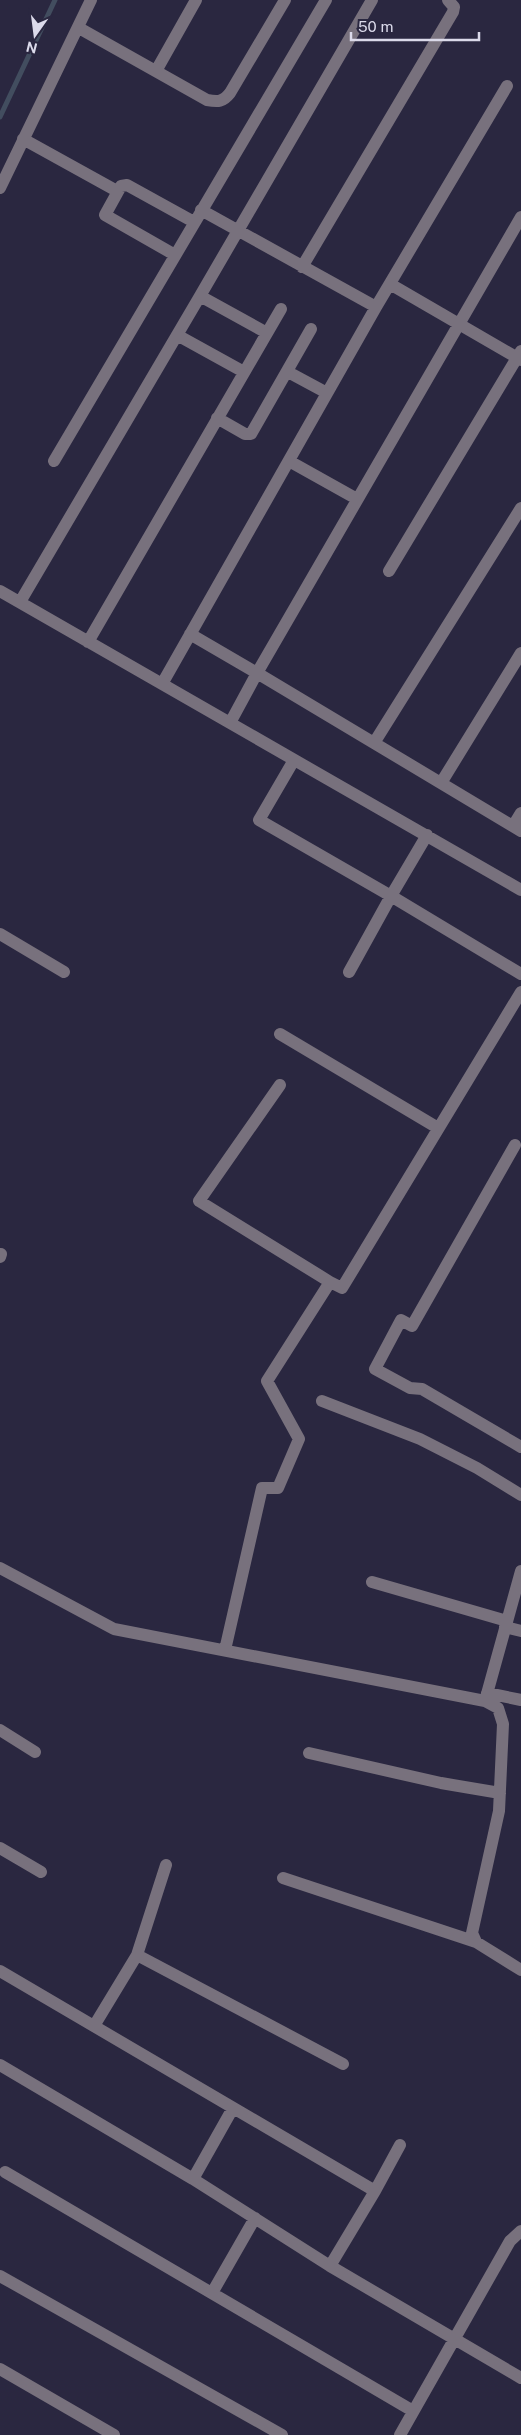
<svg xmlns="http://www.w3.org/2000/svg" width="521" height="2435" font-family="'Public Sans',sans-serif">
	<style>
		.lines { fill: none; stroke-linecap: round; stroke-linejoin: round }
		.stream { stroke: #424d5f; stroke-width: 5 }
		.minor { stroke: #78717d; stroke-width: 12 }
	</style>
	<rect width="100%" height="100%" fill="#2a2740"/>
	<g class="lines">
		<!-- stream -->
		<path class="stream" d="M0,117L55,0"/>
		<!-- minor -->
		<path class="minor" d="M79,28L207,100C218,102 223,102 230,93L285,0
			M156,71L196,0
			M23,139L117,191
			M0,188L91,0
			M201,210L376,307
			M175,255L105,215L121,186L127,185L194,222
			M302,267L453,12L454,7L448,0
			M390,284L521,360
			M267,333L200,296L372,0
			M177,335L244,372
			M288,372L327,393
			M217,418L245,434H251L311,329
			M54,461L326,0
			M289,461L357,499
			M389,571L521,351
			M0,591L521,890
			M20,602L200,296
			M190,634L257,673L521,217
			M88,642L281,309
			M162,684L376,307L507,86
			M230,723L257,673L521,831
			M374,743L521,508
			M294,760L259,820L391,896L349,972
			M441,783L521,653
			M513,826L521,813
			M427,835L391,896L521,974
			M0,934L64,972
			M280,1034L438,1128
			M280,1085L199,1201L330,1282
			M515,1145L412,1326L401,1320L375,1369L410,1388L422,1389L521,1447
			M0,1257L1,1254
			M322,1401L420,1439L477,1468L521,1495
			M0,1568L114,1629L485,1701L498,1708L503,1724L499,1811L472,1933L476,1942
			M372,1582L507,1621
			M505,1627L521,1631
			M225,1650L262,1488H278L299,1439L267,1381L330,1282L342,1288L521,992
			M487,1693L521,1700
			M485,1701L521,1571
			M0,1730L35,1752
			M309,1753L441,1783L500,1793
			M0,1848L41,1872
			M283,1878L476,1942L521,1970
			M137,1955L166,1865
			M0,1971L375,2191L400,2145
			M94,2026L137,1955L343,2064
			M0,2065L193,2179L330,2266L521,2378
			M5,2172L413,2411
			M193,2179L233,2108
			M330,2266L375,2191
			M0,2276L282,2435
			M212,2293L255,2218
			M0,2369L114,2435
			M400,2435L510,2241L521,2231"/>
	</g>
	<!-- north arrow -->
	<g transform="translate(35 35) rotate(194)" stroke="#2a2740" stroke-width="4" paint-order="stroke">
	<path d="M0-4L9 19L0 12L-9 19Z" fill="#dbdaea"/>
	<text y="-8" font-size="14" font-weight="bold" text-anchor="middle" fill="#dbdaea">N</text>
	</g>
	<!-- scale -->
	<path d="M351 32v8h128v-8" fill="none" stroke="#dbdaea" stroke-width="2.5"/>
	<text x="358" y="32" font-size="15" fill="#dbdaea" stroke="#2a2740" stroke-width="4" paint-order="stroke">50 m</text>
</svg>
